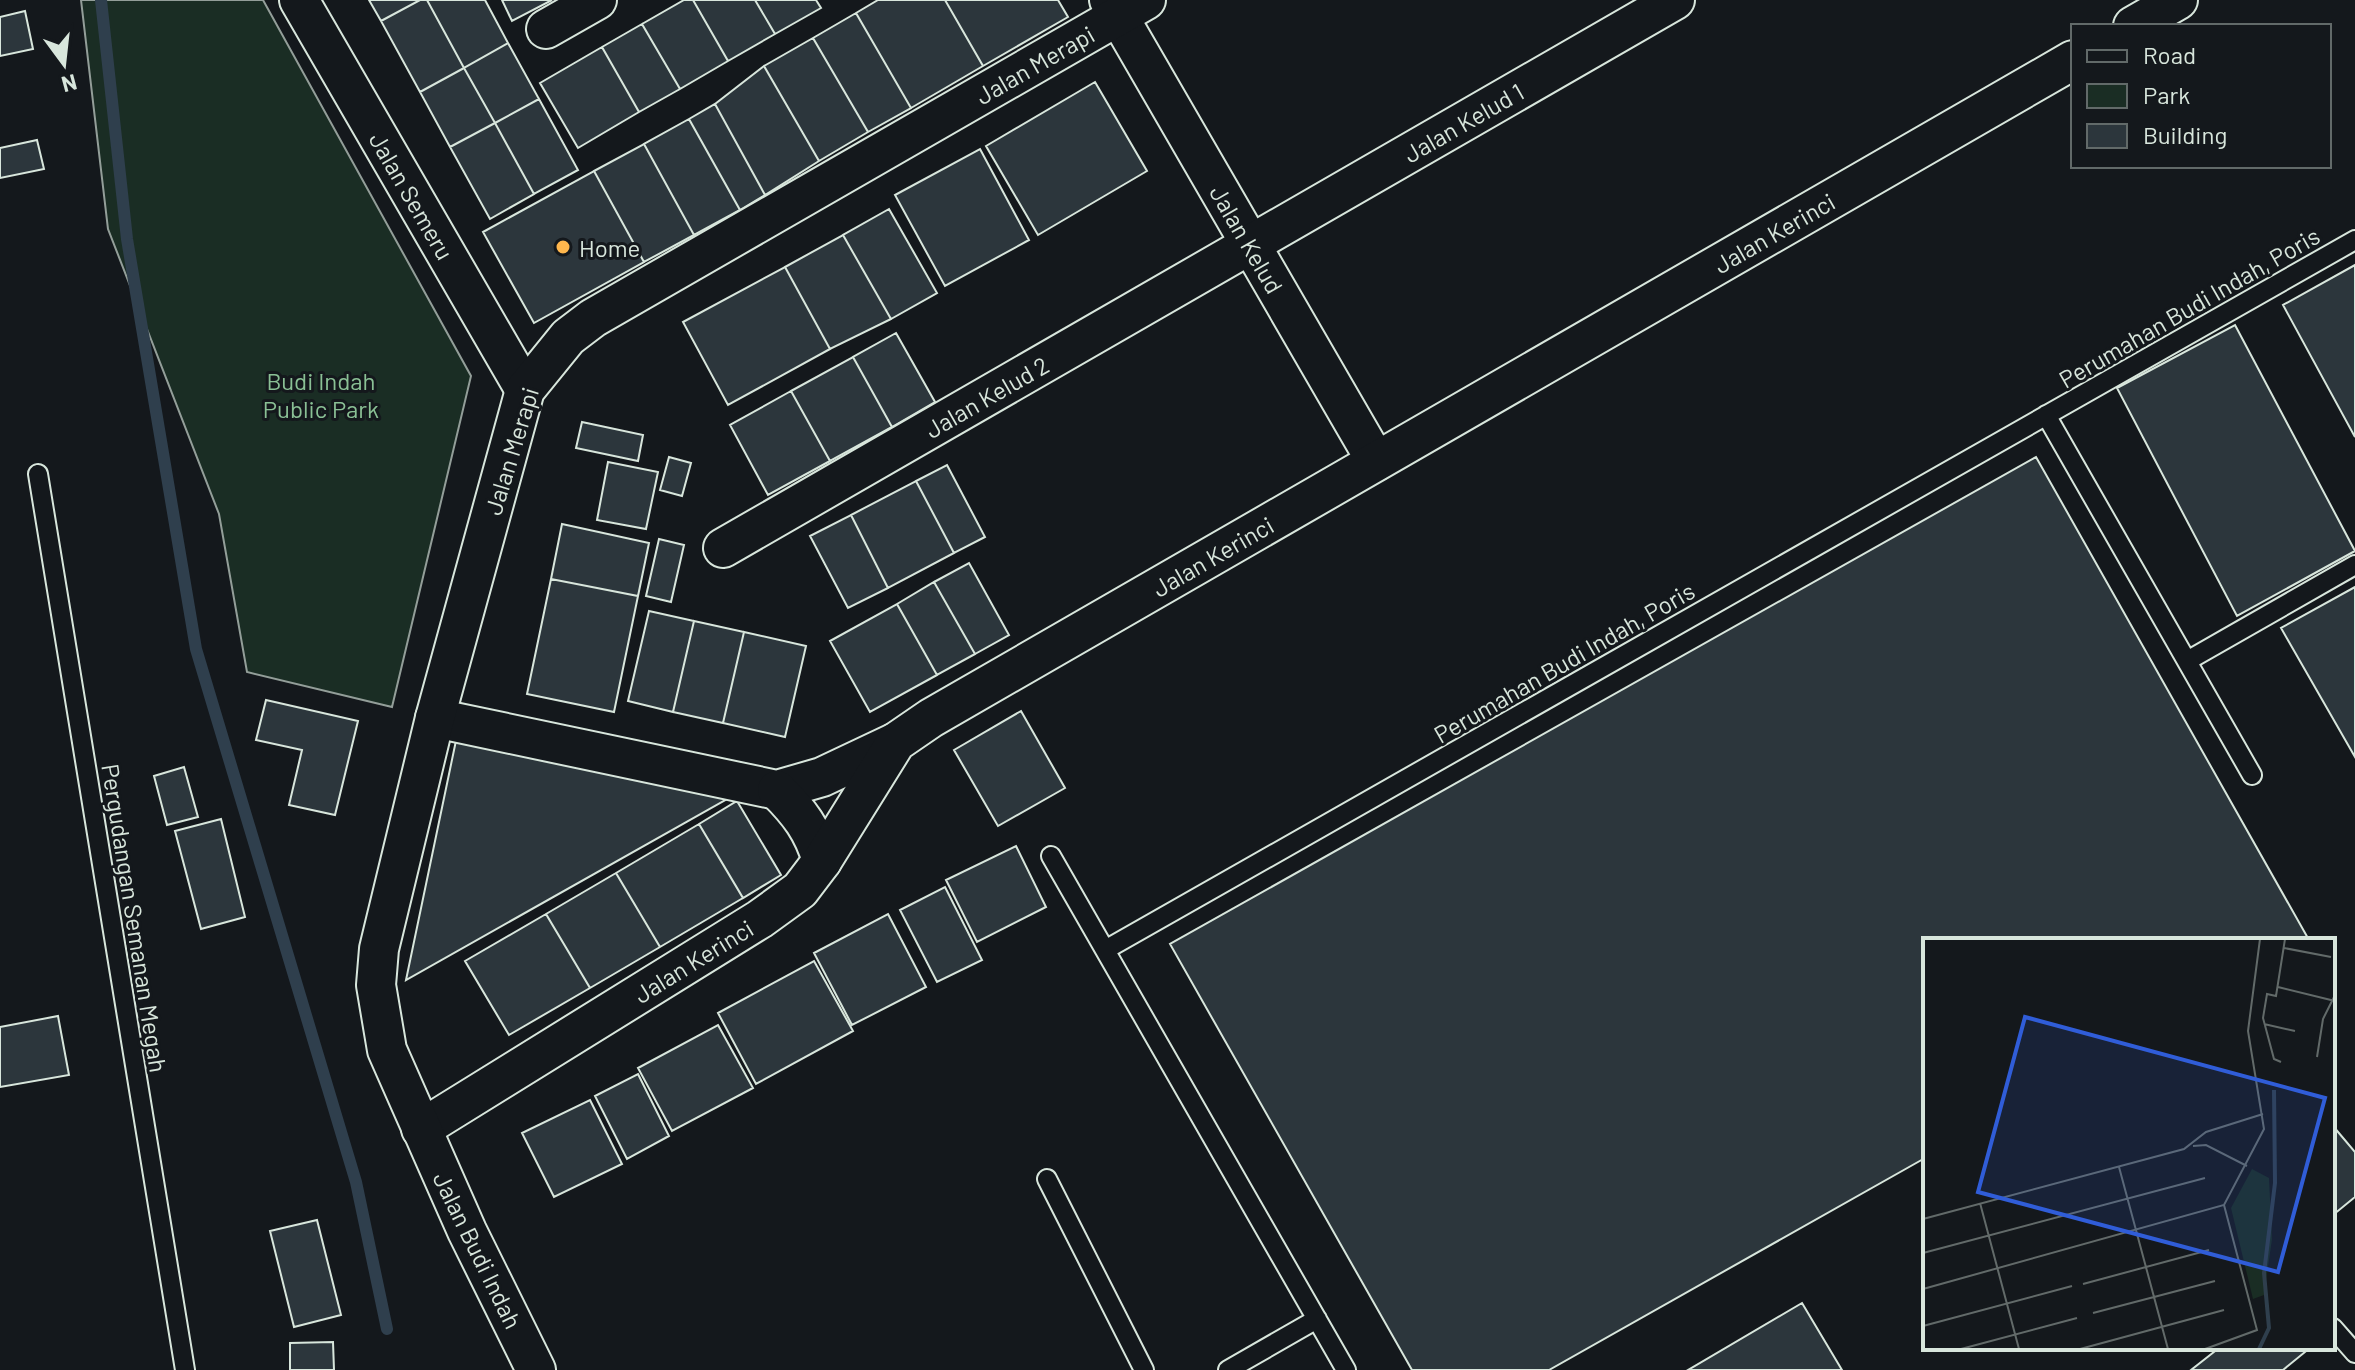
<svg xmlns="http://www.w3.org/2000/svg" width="2355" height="1370" font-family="Barlow,sans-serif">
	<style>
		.green { fill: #1a2d24; stroke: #939e99; stroke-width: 2 }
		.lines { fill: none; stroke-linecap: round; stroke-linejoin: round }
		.stream { stroke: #2f3f4d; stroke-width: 12 }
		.building { fill: #2c363c; stroke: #d8e6dc; stroke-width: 2 }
		.service-casing { stroke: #d8e6dc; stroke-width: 22 }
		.minor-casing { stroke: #d8e6dc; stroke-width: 42 }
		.service { stroke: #14181c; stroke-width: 18 }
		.minor { stroke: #14181c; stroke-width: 38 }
		.poi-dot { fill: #ffb74d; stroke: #14181c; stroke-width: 3 }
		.labels { text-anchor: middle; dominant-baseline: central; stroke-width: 6; stroke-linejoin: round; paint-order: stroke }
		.street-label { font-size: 24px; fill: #d8e6dc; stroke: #14181c }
		.poi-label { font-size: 24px; fill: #d8e6dc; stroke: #14181c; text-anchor: start }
		.park-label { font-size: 24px; fill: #8ac095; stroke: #14181c }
		.inset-river { fill: none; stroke: #2f3f4d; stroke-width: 4 }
		.inset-road { fill: none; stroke: #626a69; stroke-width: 2 }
		.view { fill: #305dd8; fill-opacity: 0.15; stroke: #305dd8; stroke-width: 4 }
		.inset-edge { fill: none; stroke: #d8e6dc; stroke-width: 4 }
	</style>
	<rect width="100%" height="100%" fill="#14181c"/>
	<!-- green -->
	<path class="green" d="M81,0H263L471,376L392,707L247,672L219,514L108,229Z"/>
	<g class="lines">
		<!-- stream -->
		<path class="stream" d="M101,0L127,239L196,649L356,1182L387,1329"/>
	</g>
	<!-- building -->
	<path class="building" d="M369,0H420L381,21Z
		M420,0H427L464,68L420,92L381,21Z
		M427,0H485L508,43L464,68Z
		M502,0H552L512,21Z
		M684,0H693L728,61L680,89L642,24Z
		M693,0H755L775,34L728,61Z
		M755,0H816L821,8L775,34Z
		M878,0H945L983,66L911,108L856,13Z
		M945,0H1058L1068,17L983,66Z
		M25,11L33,49L0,56V17Z
		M856,13L911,108L868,132L813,38Z
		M642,24L680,89L639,112L602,47Z
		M813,38L868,132L819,161L764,66Z
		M508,43L539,99L495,123L464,68Z
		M602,47L639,112L578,148L540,83Z
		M764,66L819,161L765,195L715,104Z
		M464,68L495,123L450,147L420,92Z
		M1095,82L1147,171L1038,235L986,146Z
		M539,99L578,170L534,194L495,123Z
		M715,104L765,195L740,210L689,119Z
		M689,119L740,210L694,235L644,144Z
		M495,123L534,194L490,219L450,147Z
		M37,140L44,169L0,178V148Z
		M644,144L694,235L644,262L594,171Z
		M980,149L1029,240L945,286L895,195Z
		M594,171L644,262L534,323L483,232Z
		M889,209L937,293L891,319L843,235Z
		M843,235L891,319L830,349L785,267Z
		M2355,265V437L2283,305Z
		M785,267L830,349L728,405L683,322Z
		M2235,325L2355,551L2237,616L2117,388Z
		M896,333L935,402L892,427L853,357Z
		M853,357L892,427L830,461L791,391Z
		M791,391L830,461L768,495L730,425Z
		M582,422L643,435L638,461L576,448Z
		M669,457L691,463L682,496L660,490Z
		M2036,457L2309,940H1925V1158L1549,1370H1412L1170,944Z
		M608,462L658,472L646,529L597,520Z
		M947,465L985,537L954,553L916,481Z
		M916,481L954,553L888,588L851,515Z
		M851,515L888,588L848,608L810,536Z
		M562,524L649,543L638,596L551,579Z
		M659,539L684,545L671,602L646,596Z
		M969,563L1009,635L975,654L934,582Z
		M551,579L638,596L614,712L527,694Z
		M934,582L975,654L937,675L897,604Z
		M2355,587V757L2281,628Z
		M897,604L937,675L870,712L830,641Z
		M649,611L694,621L673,712L628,701Z
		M694,621L744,632L723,723L673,712Z
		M744,632L806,646L785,737L723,723Z
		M266,700L358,721L335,815L289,805L302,750L256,740Z
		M1021,711L1065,788L998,826L954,750Z
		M458,731L727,799L406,980Z
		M184,767L198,817L167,825L154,776Z
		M737,801L781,875L743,898L699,824Z
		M221,819L245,917L201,929L175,831Z
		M699,824L743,898L660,947L616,873Z
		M1016,846L1046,907L977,942L946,880Z
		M616,873L660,947L590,988L546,914Z
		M945,887L982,960L937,982L900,910Z
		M546,914L590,988L509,1035L465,961Z
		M888,914L926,987L852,1025L814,953Z
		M814,961L853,1031L756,1084L718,1013Z
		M58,1016L69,1075L0,1087V1027Z
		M718,1025L753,1088L672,1131L638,1068Z
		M638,1074L669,1136L627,1159L595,1096Z
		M590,1100L622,1164L554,1197L522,1133Z
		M2333,1126L2355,1152V1197L2333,1215Z
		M317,1220L341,1315L294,1327L270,1231Z
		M1802,1303L1842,1370H1688Z
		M333,1342L334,1370H290V1343Z
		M2219,1348H2301L2305,1352L2283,1370H2191Z"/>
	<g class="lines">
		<defs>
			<path id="service" d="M2046,415L2252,775
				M38,474L185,1370
				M2187,661L2355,565
				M1051,856L1346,1370
				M1105,950L2355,240
				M1047,1179L1144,1370
				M2333,1328L2355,1353
				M1228,1370L1317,1319"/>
			<g id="minor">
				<path id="s1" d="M299,0L525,390"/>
				<path id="s2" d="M1109,0L1376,461"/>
				<path d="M2133,26L2178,0"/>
				<path d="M546,29L597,0"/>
				<path id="s3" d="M723,548L1675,0"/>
				<path d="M435,718L777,790L822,777L894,743"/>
				<path d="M777,790C799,812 813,830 822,861"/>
				<path id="s4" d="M421,1129L760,919L800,890L822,861L896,742L931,718L2073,60"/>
				<path id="s5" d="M536,1370L467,1231L387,1050L376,985L379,949L435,718L525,390L568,337L593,318L1146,0"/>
			</g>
		</defs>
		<!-- service casing -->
		<use href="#service" class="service-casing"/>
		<!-- minor casing -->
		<use href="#minor" class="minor-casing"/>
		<!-- service -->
		<use href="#service" class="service"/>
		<!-- minor -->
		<use href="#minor" class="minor"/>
	</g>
	<!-- markers -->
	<circle class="poi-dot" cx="563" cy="247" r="8"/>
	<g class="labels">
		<!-- street labels -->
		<g class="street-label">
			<text stroke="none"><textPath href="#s5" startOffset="1642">Jalan Merapi</textPath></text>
			<text stroke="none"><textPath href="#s3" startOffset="854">Jalan Kelud 1</textPath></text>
			<text stroke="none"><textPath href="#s1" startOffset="226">Jalan Semeru</textPath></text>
			<text stroke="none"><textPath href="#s4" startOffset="1640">Jalan Kerinci</textPath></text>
			<text stroke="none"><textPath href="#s2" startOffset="276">Jalan Kelud</textPath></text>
			<text transform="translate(2189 307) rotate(-30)">Perumahan Budi Indah, Poris</text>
			<text stroke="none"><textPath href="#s3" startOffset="304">Jalan Kelud 2</textPath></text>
			<text transform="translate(511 451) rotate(-73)">Jalan Merapi</text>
			<text stroke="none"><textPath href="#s4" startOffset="992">Jalan Kerinci</textPath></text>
			<text transform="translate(1564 662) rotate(-30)">Perumahan Budi Indah, Poris</text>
			<text transform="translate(135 918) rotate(81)">Pergudangan Semanan Megah</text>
			<text stroke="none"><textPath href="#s4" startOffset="320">Jalan Kerinci</textPath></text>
			<text transform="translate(478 1250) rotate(64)">Jalan Budi Indah</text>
		</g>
		<!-- poi labels -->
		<g class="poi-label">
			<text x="579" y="247">Home</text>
		</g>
		<!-- park labels -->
		<g class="park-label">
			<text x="321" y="380">Budi Indah<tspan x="321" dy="28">Public Park</tspan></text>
		</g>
	</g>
	<!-- overview -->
	<g transform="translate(1923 938)">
		<rect width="412" height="412" fill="#14181c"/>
		<path d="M329,231L346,240L349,301L341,357L330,361L308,270Z" fill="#1a2d24"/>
		<path class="inset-river" d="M336,411L346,390L341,335L352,245L351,152"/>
		<path class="inset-road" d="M361,10L408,19M355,49L412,63M341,86L372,93M394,119L400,81L412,57M358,124L351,121L340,80L344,56L353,58L362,1M270,208L283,207L324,228M196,229L245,411M57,265L96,411M0,281L261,211L283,194L340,176M0,315L282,240M160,346L286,312M0,351L301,267L341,191L325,93L337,1M170,375L292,343M0,388L149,348M38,411L154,380M157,411L301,372M282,411L334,392L301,267"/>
		<path class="view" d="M102,79L402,160L355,334L55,254Z"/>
		<rect width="412" height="412" class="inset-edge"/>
	</g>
	<!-- legend -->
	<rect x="2071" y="24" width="260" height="144" fill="#14181c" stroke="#626a69" stroke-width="2"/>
	<rect x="2087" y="50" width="40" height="12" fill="#14181c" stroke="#626a69" stroke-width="2"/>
	<text x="2143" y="64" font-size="24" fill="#d8e6dc">Road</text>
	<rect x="2087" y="84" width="40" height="24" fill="#1a2d24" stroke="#626a69" stroke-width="2"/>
	<text x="2143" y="104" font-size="24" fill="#d8e6dc">Park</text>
	<rect x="2087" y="124" width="40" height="24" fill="#2c363c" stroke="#626a69" stroke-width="2"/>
	<text x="2143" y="144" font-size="24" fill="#d8e6dc">Building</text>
	<!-- north arrow -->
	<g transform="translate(64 64) rotate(165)" stroke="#14181c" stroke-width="6" paint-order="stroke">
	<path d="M0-6L14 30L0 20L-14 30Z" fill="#d8e6dc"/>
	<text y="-12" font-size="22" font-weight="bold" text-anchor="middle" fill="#d8e6dc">N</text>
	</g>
</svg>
